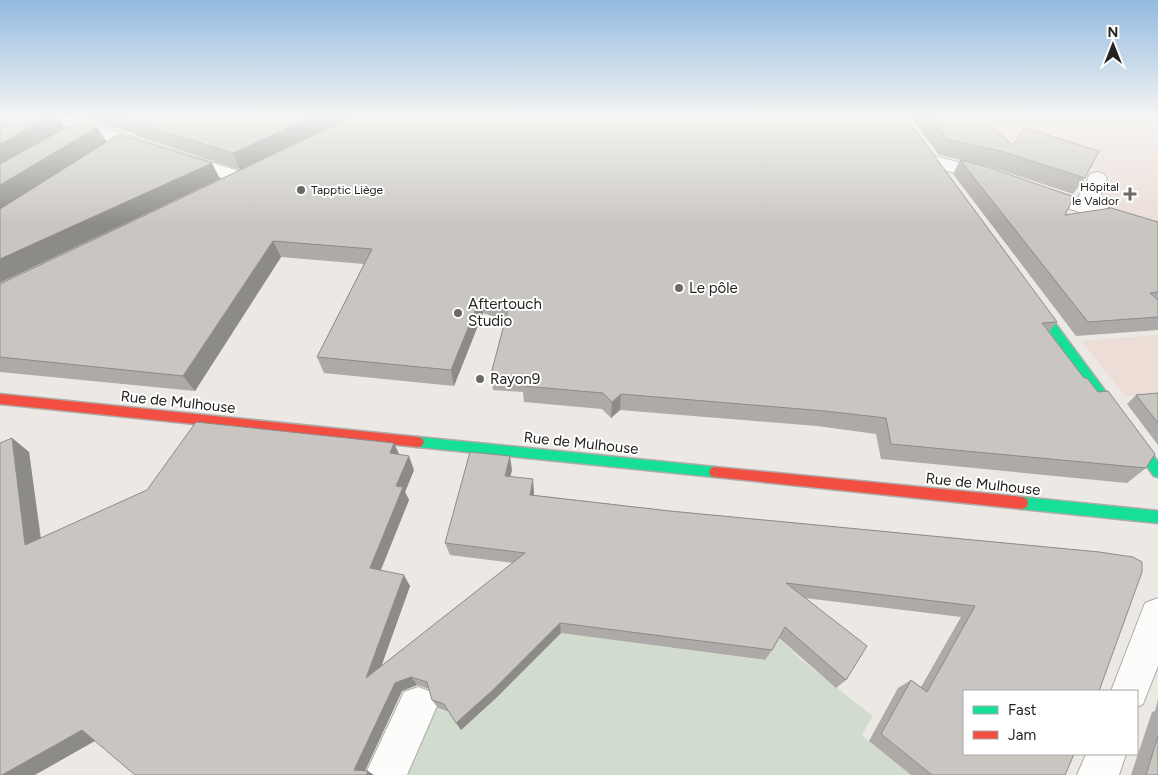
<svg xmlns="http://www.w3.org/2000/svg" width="1158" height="775" font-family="Figtree,sans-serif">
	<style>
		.medical { fill: #ecddd7 }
		.green { fill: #d2dcce }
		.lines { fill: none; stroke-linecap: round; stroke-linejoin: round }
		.street-casing { stroke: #adaba7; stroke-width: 2 }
		.fast-casing { stroke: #adaba7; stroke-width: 3 }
		.jam-casing { stroke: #adaba7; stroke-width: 3 }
		.street { fill: #fcfcfb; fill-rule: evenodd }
		.fast { fill: #16e098; fill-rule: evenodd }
		.jam { fill: #f24e42; fill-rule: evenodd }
		.wall { fill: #adaaa7 }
		.shaded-wall { fill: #8d8b88 }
		.building { fill: #c9c6c2; stroke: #8d8b88 }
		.poi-dot { fill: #6b6965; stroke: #fff; stroke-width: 2 }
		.labels { text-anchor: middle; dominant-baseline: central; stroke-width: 4; stroke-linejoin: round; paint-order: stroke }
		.far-poi-label { font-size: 12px; fill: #262420; stroke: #fff; text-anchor: end }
		.poi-label { font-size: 15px; fill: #262420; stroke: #fff; text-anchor: start }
		.street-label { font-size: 15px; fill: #262420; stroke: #fff }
	</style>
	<rect width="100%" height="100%" fill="#ece9e4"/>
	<!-- medical -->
	<path class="medical" d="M986,116H1158V237L1090,213L1113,176L1006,140Z
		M1158,335V394L1126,397L1081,341Z"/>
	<!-- green -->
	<path class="green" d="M518,621L592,637L764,660L777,637L804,662L873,716L862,735L911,775H400L431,702L440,710L449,712Z"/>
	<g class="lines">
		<defs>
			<path id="street" d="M39,116H67L248,174L251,178L248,182L241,184L234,182L42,120Z
				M930,155L1001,173L1004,177L1001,181L994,183L923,165L920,161L923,157Z
				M1097,172L1104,174L1107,178L1097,204L1158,224V238L1028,195L1025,191L1028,187L1035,185L1078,198L1090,174Z
				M1158,598V666L1143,704L1137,707V691H1111L1145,603Z
				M418,687L432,692L437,706L407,775H365L404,692Z
				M1086,754H1126L1119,775H1077Z"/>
			<path id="fast" d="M1030,294L1034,295L1158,462V477L1154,476L1026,299L1025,297Z
				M418,437L715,467L719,468L721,472L719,476L715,477L418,447L414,446L412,442L414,438Z
				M1022,497L1158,511V523L1022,509L1017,507L1016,503L1017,499Z"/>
			<path id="jam" d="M0,394L418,437L422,438L424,442L422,446L418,447L0,404Z
				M715,467L1022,497L1027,499L1028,503L1027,507L1022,509L715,477L711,476L709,472L711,468Z"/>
		</defs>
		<!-- street casing -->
		<use href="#street" class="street-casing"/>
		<!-- fast casing -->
		<use href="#fast" class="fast-casing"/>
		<!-- jam casing -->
		<use href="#jam" class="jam-casing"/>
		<!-- street -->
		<use href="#street" class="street"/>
		<!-- fast -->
		<use href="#fast" class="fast"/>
		<!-- jam -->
		<use href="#jam" class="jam"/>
	</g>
	<!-- wall -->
	<path class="wall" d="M74,116H353L240,170L137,136L136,134Z
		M354,116L1057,322L1049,332L1146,468L1127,483L881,459L876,434L817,426L620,410L611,418L602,409L524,402L523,392L493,390L491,374L505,320L483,313L454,386L324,373L317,357L364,264L281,257L195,391L0,372V284Z
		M910,116H979L1013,145L1085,178L1073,194L991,167L939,155Z
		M960,160L1065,215L1158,222V330L1076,336L953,174Z
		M1158,393V445L1127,404L1136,395Z
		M12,438L29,452L41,538L399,454L414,470L405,492L409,500L381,570L410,586L381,666L513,563L450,555L445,543L512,470L510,477L534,492V495L670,511L1099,552L1065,775H911L869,741L898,688L911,680L921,687L961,617L805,598L846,680L836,688L779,638L772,650L765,660L561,633L496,698L461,730L449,712L438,708L432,700L429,689L417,685L402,691L365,771L95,741Z
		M1158,699V775H1131L1152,712L1155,711Z"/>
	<!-- shaded-wall -->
	<path class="shaded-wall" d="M51,116H58L66,130L0,167V144Z
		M314,116H353L240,170L233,153Z
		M97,127L107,143L0,210V185Z
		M212,163L220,179L0,283V259Z
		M273,241L281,257L195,391L183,376Z
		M481,296L483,313L454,386L451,370Z
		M621,394L620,410L611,418L612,402Z
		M12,438L29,452L43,557L25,545Z
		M394,443L400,456L390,453Z
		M409,456L414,470L405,492L409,500L377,579L370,568L396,486Z
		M510,456L512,470L507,489L505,476Z
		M533,479L534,492L532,508L530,495Z
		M404,575L410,586L374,687L366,678Z
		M560,623L561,633L496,698L461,730L456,723Z
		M411,677L417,685L402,691L363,775L354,770L395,683Z
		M82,730L102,737L35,775H2Z
		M368,771L374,775H366Z"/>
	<!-- building -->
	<path class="building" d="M0,116H51L0,144Z
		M119,116H314L233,153L128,121L126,118Z
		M354,116H905L1057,322L1042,323L1084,378H1087L1098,392L1108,391L1155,454L1146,468L891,444L886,418L825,411L621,394L612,402L603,393L523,386L525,377L491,374L509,306L481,296L451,370L317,357L372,249L273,241L183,376L0,357V284Z
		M929,116H979L1013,145L1025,128L1099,151L1085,178L1000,151L947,139Z
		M78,121L97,127L0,185V164Z
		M119,134L212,163L0,259V209Z
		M960,160L985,166L1074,197L1065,215L1111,208L1158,222V292L1150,293L1158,300V317L1088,322Z
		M1158,393V423L1136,395Z
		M196,422L394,443L390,453L409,456L396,486L403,487L370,568L404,575L366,678L525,553L445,543L470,452L510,456L505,476L533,479L530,495L670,511L1099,552L1133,557L1142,562V572L1099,691H964V754H1074L1065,775H932L881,734L911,680L927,692L975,606L786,583L867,646L846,680L785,627L772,650L560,623L493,690L456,723L444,704L432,700L427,682L411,677L395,683L354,770L368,771L366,775H135L82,730L2,775H0V443L12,438L25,545L147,490Z
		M1158,736V775H1146Z"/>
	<!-- sky -->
	<linearGradient id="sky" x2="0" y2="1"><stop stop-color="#93bae0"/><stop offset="0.52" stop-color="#f6f5f3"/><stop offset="1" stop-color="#f6f5f3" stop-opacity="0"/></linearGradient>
	<rect width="1158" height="225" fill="url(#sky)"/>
	<!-- markers -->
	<g class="poi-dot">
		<circle cx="301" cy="190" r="5"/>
		<path d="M1127.5 186.5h5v5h5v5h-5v5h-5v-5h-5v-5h5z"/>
		<circle cx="679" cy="288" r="5"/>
		<circle cx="458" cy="313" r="5"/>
		<circle cx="480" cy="379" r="5"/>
	</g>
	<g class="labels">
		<!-- far-poi labels -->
		<g class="far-poi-label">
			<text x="1119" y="187">Hôpital<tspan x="1119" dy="14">le Valdor</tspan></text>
			<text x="311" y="190" text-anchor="start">Tapptic Liège</text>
		</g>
		<!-- poi labels -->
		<g class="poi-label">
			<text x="689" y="288">Le pôle</text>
			<text x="468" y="304">Aftertouch<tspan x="468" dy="17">Studio</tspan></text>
			<text x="490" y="379">Rayon9</text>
		</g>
		<!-- street labels -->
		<g class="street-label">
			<text transform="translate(178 402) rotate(6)">Rue de Mulhouse</text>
			<text transform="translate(581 443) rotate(6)">Rue de Mulhouse</text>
			<text transform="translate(983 484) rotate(6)">Rue de Mulhouse</text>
		</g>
	</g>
	<!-- legend -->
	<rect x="963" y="690" width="175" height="65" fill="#ffffff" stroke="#a8a7a6"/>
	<rect x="973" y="706" width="25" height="8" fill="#16e098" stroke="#a8a7a6"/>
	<text x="1008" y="715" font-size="15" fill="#262420">Fast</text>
	<rect x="973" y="731" width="25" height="8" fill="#f24e42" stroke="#a8a7a6"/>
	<text x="1008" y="740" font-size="15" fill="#262420">Jam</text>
	<!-- north arrow -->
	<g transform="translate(1113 45)" stroke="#ffffff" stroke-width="4" paint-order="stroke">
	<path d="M0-4L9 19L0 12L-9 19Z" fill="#262420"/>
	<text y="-8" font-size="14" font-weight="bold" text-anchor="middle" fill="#262420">N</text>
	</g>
</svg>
